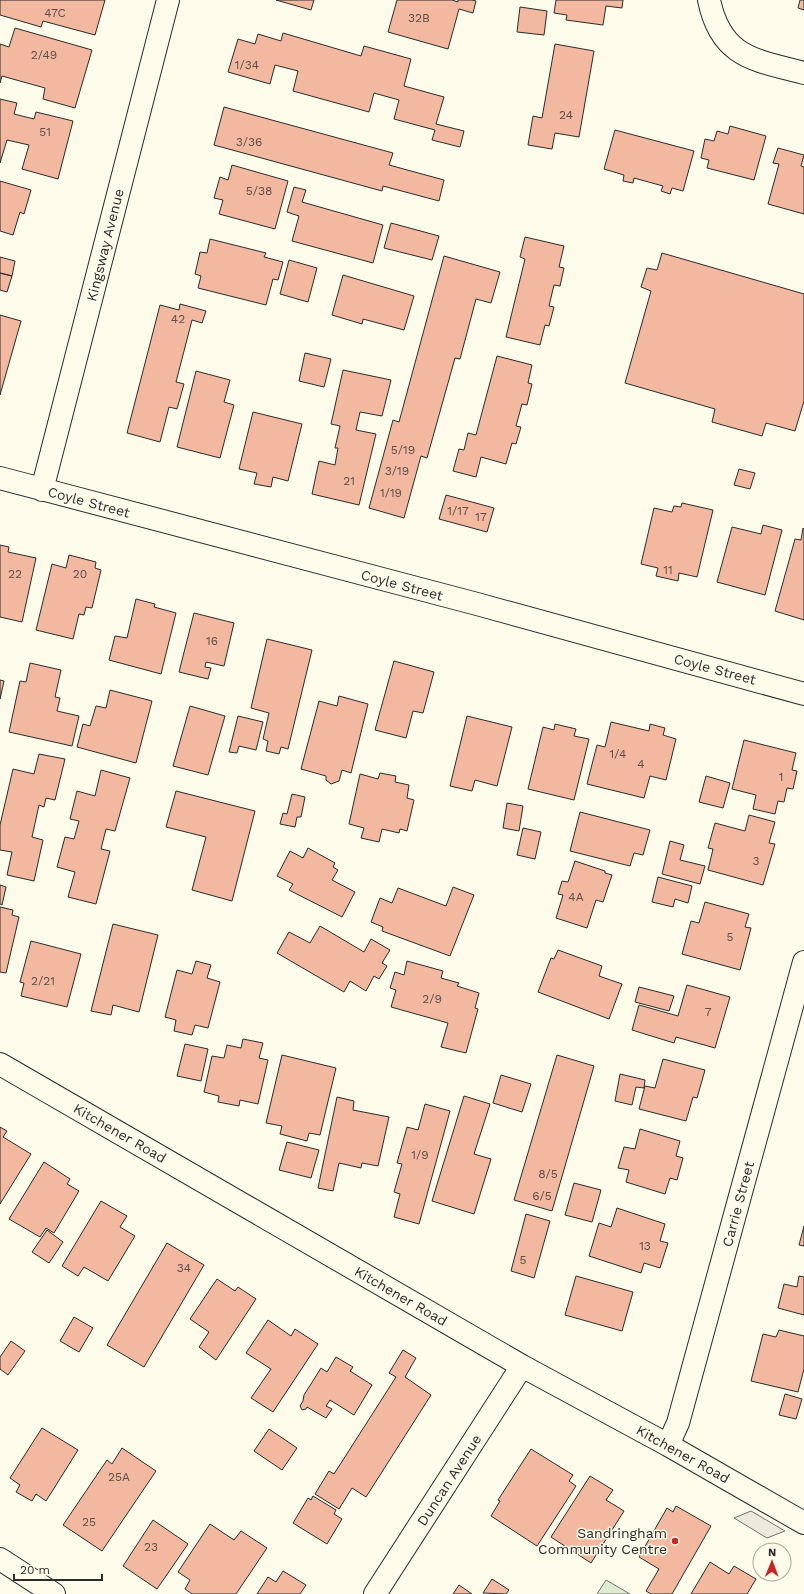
<svg xmlns="http://www.w3.org/2000/svg" width="804" height="1594" font-family="'Work Sans',sans-serif">
	<style>
		.green { fill: #deebd1; stroke: #74746e }
		.parking { fill: #eceadb; stroke: #74746e }
		.building { fill: #f2b8a0; stroke: #2b2b2b }
		.lines { fill: none; stroke-linecap: round; stroke-linejoin: round }
		.minor-casing { stroke: #2b2b2b; stroke-width: 24 }
		.minor { stroke: #fdfbea; stroke-width: 22 }
		.poi-dot { fill: #c62828; stroke: #fdfbea; stroke-width: 1.5 }
		.labels { text-anchor: middle; dominant-baseline: central; stroke-width: 3; stroke-linejoin: round; paint-order: stroke }
		.number-label { font-size: 12px; fill: #5d4e48 }
		.street-label { font-size: 14px; fill: #2b2b2b; stroke: #fdfbea }
		.poi-label { font-size: 14px; fill: #2b2b2b; stroke: #fdfbea; text-anchor: end }
	</style>
	<rect width="100%" height="100%" fill="#fdfbea"/>
	<!-- green -->
	<path class="green" d="M606,1580L630,1594H597Z"/>
	<!-- parking -->
	<path class="parking" d="M751,1511L785,1531L767,1538L734,1518Z"/>
	<!-- building -->
	<path class="building" d="M0,0H105L95,35L43,21L41,27L0,15Z
		M276,0H314L311,10Z
		M397,0H452L458,2V0H472L476,1L473,13L459,9L448,49L388,32Z
		M556,0H623L622,8L606,6L603,25L566,20L567,15L554,13Z
		M800,0H804V10L798,8Z
		M520,7L547,11L544,35L517,32Z
		M15,28L92,50L75,108L43,99L45,88L2,76L0,83V44L9,47Z
		M283,33L361,56L364,46L411,59L404,86L444,97L436,124L464,131L460,147L432,140L435,130L394,119L399,100L374,93L369,112L293,91L298,71L275,65L270,84L228,72L238,39L255,44L258,34L281,41Z
		M555,44L594,51L579,137L555,133L552,149L528,145L533,116L542,118Z
		M0,99L17,103L14,114L34,119L36,112L73,121L58,179L22,169L29,145L7,140L0,163Z
		M224,107L393,153L389,165L444,180L439,201L383,186L382,191L214,145Z
		M730,126L766,136L754,180L707,168L709,160L701,158L705,139L714,141L717,131L728,134Z
		M615,130L694,151L683,191L672,188L670,194L661,191L663,186L634,178L633,183L623,181L624,175L604,169Z
		M778,148L804,155L801,166L804,167V214L768,204L779,164L773,163Z
		M232,165L288,181L275,229L219,214L223,200L214,198L220,177L228,180Z
		M0,181L31,190L24,214L20,212L13,235L0,231Z
		M294,187L306,190L302,202L383,225L373,263L292,241L299,216L287,212Z
		M391,223L439,236L432,260L384,248Z
		M525,237L564,246L559,267L564,268L560,286L554,285L549,306L554,307L549,326L545,325L540,345L506,337L525,259L520,257Z
		M210,239L266,253L264,257L283,262L278,280L273,279L266,305L198,288L201,276L195,274L200,252L207,253Z
		M662,253L804,294V401L795,431L766,423L762,436L712,422L715,409L625,383L651,291L641,287L647,268L657,270Z
		M444,256L500,272L491,303L476,299L460,359L455,358L427,458L421,456L404,518L369,508L393,420L399,422Z
		M0,257L15,261L12,276L0,273Z
		M289,260L317,268L308,302L280,294Z
		M0,273L12,276L7,292L0,290Z
		M343,275L414,296L404,330L363,319L362,324L332,315Z
		M180,304L206,311L202,323L192,320L176,382L184,384L177,409L169,407L160,442L127,433L160,305L179,310Z
		M0,315L21,321L0,395Z
		M305,353L331,359L324,387L299,381Z
		M497,356L532,365L528,383L532,384L527,405L522,404L516,426L521,427L516,444L512,443L506,464L481,457L476,477L453,471L459,449L464,450L468,433L476,435Z
		M343,370L391,380L382,416L360,412L356,430L376,434L359,505L312,494L319,461L335,465L338,448H335L340,426L331,424Z
		M196,371L230,380L224,402L234,405L220,458L177,447Z
		M253,412L302,424L288,481L273,477L271,487L254,484L257,473L239,469Z
		M739,469L755,473L750,489L734,485Z
		M446,495L494,508L487,532L439,519Z
		M682,503L713,510L697,577L679,573L678,581L656,576L658,568L641,564L654,508L672,512L674,506L681,507Z
		M763,525L782,530L765,595L717,582L732,527L761,534Z
		M803,528L804,529V620L775,611L795,539L801,540Z
		M0,545L9,547L8,552L36,558L22,622L0,617Z
		M69,555L96,562L95,568L101,570L92,608L86,607L84,615L79,614L73,639L36,630L52,564L66,568Z
		M136,599L155,604L154,607L176,613L161,674L109,660L115,636L127,638Z
		M194,613L234,623L224,666L206,662L205,667L211,668L208,679L179,672Z
		M267,639L312,650L288,749L281,747L279,754L266,751L268,741L263,739L269,713L251,708Z
		M394,661L434,672L423,713L413,711L406,738L375,730Z
		M30,663L61,670L55,697L60,698L57,711L79,716L72,746L9,732L20,681L26,682Z
		M0,680L4,681L0,699Z
		M110,690L152,701L136,763L77,747L83,724L90,726L96,706L106,708Z
		M339,696L368,704L351,773L342,770L339,781L331,784L326,780V776L301,769L319,701L337,706Z
		M190,706L225,716L208,775L173,766Z
		M238,716L263,722L256,750L239,746L237,753L229,752Z
		M467,716L512,727L497,786L475,780L472,791L450,786Z
		M611,722L649,731L650,724L665,728L663,735L676,739L666,780L650,776L644,798L587,784L597,745L605,747Z
		M555,724L576,729L574,736L589,739L574,800L528,789L543,727L554,730Z
		M744,740L796,753L792,770L797,771L793,789L787,788L784,802L778,801L775,814L753,809L756,795L732,789Z
		M39,754L65,759L55,800L46,798L44,807L39,805L32,837L43,840L34,881L7,875L12,852L0,850V825L13,769L34,774Z
		M101,770L130,778L115,831L106,829L101,849L110,851L96,904L68,897L75,872L57,867L65,837L74,839L79,821L70,819L77,791L95,796Z
		M380,773L396,776L395,782L409,785L407,798L414,800L407,831L400,829L399,833L382,829L379,842L361,838L364,828L349,824L360,774L378,779Z
		M706,776L730,783L723,808L699,802Z
		M176,791L255,811L232,901L192,890L206,837L166,827Z
		M292,794L305,797L301,817H297L295,827L280,824L283,813L287,814Z
		M507,803L523,806L519,831L503,828Z
		M580,812L650,830L643,855L634,853L630,866L570,851Z
		M749,815L775,822L769,843L775,844L763,885L708,870L713,849L708,848L715,823L745,831Z
		M523,828L541,832L535,859L517,855Z
		M670,841L684,845L680,860L705,866L700,884L662,874Z
		M308,848L335,863L333,867L338,870L332,880L355,892L342,917L289,890L293,884L277,876L290,851L303,858Z
		M575,861L605,871V873L612,875L603,902L596,900L587,928L556,918L563,895L558,894L562,881L568,882Z
		M658,877L692,886L688,903L675,899L673,907L652,902Z
		M0,885L6,887L2,905L0,904Z
		M453,887L474,895L450,956L382,931L383,927L371,922L380,898L392,903L398,888L446,906Z
		M705,902L749,914L745,927L751,928L740,970L682,954L691,921L699,923Z
		M0,907L13,910L12,915L19,917L6,973L0,972Z
		M113,924L158,935L139,1012L113,1005L111,1015L91,1011Z
		M320,926L364,952L371,939L390,950L382,963L387,966L379,979L374,976L366,991L350,981L344,992L277,953L289,932L310,943Z
		M31,941L81,954L67,1007L21,996L24,983L20,982Z
		M558,950L602,966L599,976L622,984L609,1019L538,992L551,958L554,959Z
		M196,961L211,965L207,978L220,982L208,1028L195,1025L192,1035L174,1031L176,1020L165,1017L177,970L192,974Z
		M407,961L443,971L441,978L459,983L457,986L479,993L475,1008L478,1009L466,1053L441,1047L448,1023L391,1007L396,990L390,988L395,972L404,975Z
		M687,985L730,997L715,1048L676,1037L674,1043L632,1030L639,1005L678,1016Z
		M639,987L674,996L669,1011L635,1002Z
		M243,1039L263,1043L259,1058L268,1060L258,1104L240,1100L239,1106L218,1102L219,1096L204,1092L212,1056L224,1058L227,1045L241,1048Z
		M185,1044L208,1049L201,1081L177,1076Z
		M282,1055L336,1068L320,1135L309,1133L307,1141L280,1134L282,1126L266,1123Z
		M557,1055L594,1066L552,1211L514,1200Z
		M663,1059L705,1070L697,1098L693,1097L686,1121L639,1109L645,1086L655,1088Z
		M620,1074L645,1080L644,1088L636,1087L632,1105L615,1101Z
		M501,1075L531,1084L522,1112L493,1103Z
		M464,1096L490,1104L474,1154L491,1159L474,1214L432,1201Z
		M337,1097L354,1101L353,1110L389,1117L378,1166L362,1163L361,1168L339,1163L333,1191L318,1188Z
		M425,1104L450,1111L419,1224L394,1217L400,1194L394,1192L402,1164L397,1163L407,1127L418,1130Z
		M0,1127L7,1131L3,1137L31,1154L0,1204Z
		M640,1129L680,1141L676,1156L683,1158L677,1180L670,1178L665,1194L626,1182L629,1170L618,1168L624,1147L635,1149Z
		M287,1142L319,1150L311,1178L279,1170Z
		M44,1162L70,1179L67,1184L79,1191L54,1233L46,1228L40,1237L9,1219Z
		M574,1183L601,1190L592,1222L565,1215Z
		M101,1201L127,1216L120,1227L135,1236L108,1281L84,1267L78,1276L62,1266Z
		M617,1208L665,1224L660,1241L668,1243L660,1268L644,1263L641,1273L589,1256L599,1223L611,1227Z
		M526,1214L550,1221L534,1278L511,1271Z
		M804,1226V1246L799,1245Z
		M47,1230L63,1242L49,1263L32,1252Z
		M167,1243L204,1265L144,1367L107,1345Z
		M576,1276L633,1292L622,1331L565,1315Z
		M799,1276L804,1277V1315L778,1308L784,1284L797,1287Z
		M217,1279L235,1291L238,1287L256,1299L216,1360L199,1347L209,1332L190,1319Z
		M74,1317L93,1328L79,1352L60,1341Z
		M268,1320L291,1336L295,1329L318,1344L273,1412L251,1398L271,1369L246,1353Z
		M779,1330L804,1336V1369L798,1392L751,1381L763,1334L776,1337Z
		M11,1341L25,1351L8,1375L0,1369V1357Z
		M403,1350L416,1358L405,1377L431,1395L366,1497L352,1488L339,1509L315,1494L329,1471L334,1474L396,1377L389,1373Z
		M336,1357L353,1367L350,1371L372,1385L354,1415L330,1400L326,1406L332,1409L326,1418L307,1407L306,1409L302,1410L300,1406L303,1401L304,1395L321,1368L327,1372Z
		M785,1394L802,1399L796,1419L779,1415Z
		M42,1428L78,1450L46,1501L36,1494L32,1501L16,1492L20,1485L10,1478Z
		M269,1429L297,1448L282,1470L254,1451Z
		M122,1448L156,1471L102,1551L63,1525L107,1460L112,1464Z
		M531,1449L573,1475L569,1481L576,1486L537,1546L491,1516L500,1501L498,1500Z
		M590,1476L613,1490L606,1500L624,1511L591,1563L551,1537Z
		M313,1496L336,1510L334,1514L342,1519L327,1544L293,1523L308,1498L311,1500Z
		M676,1506L711,1526L672,1594H651L646,1591L659,1569L639,1557L667,1508L673,1512Z
		M153,1520L188,1544L157,1589L123,1566Z
		M210,1524L234,1540L241,1531L267,1548L236,1594H192L185,1589L190,1580L178,1572Z
		M710,1562L729,1574L734,1566L756,1579L747,1594H691Z
		M283,1571L306,1585L300,1594H257L268,1577L276,1582Z
		M492,1579L509,1590L506,1594L483,1593Z
		M459,1585L472,1594H453Z"/>
	<g class="lines">
		<defs>
			<path id="minor" d="M709,0C721,58 755,60 804,73
				M0,478L477,604L804,694
				M42,490L168,0
				M0,1064L522,1366L668,1445L804,1523
				M668,1445L678,1423L804,962
				M0,1559L54,1594
				M375,1594L522,1366"/>
		</defs>
		<!-- minor casing -->
		<use href="#minor" class="minor-casing"/>
		<!-- minor -->
		<use href="#minor" class="minor"/>
	</g>
	<!-- markers -->
	<circle class="poi-dot" cx="675" cy="1541" r="4"/>
	<g class="labels">
		<!-- number labels -->
		<g class="number-label">
			<text x="55" y="13">47C</text>
			<text x="419" y="18">32B</text>
			<text x="44" y="55">2/49</text>
			<text x="247" y="65">1/34</text>
			<text x="566" y="115">24</text>
			<text x="45" y="132">51</text>
			<text x="249" y="142">3/36</text>
			<text x="259" y="191">5/38</text>
			<text x="178" y="319">42</text>
			<text x="403" y="450">5/19</text>
			<text x="397" y="471">3/19</text>
			<text x="349" y="481">21</text>
			<text x="391" y="493">1/19</text>
			<text x="458" y="511">1/17</text>
			<text x="481" y="517">17</text>
			<text x="668" y="570">11</text>
			<text x="15" y="574">22</text>
			<text x="80" y="574">20</text>
			<text x="212" y="641">16</text>
			<text x="618" y="754">1/4</text>
			<text x="641" y="764">4</text>
			<text x="781" y="777">1</text>
			<text x="756" y="861">3</text>
			<text x="576" y="897">4A</text>
			<text x="730" y="937">5</text>
			<text x="43" y="981">2/21</text>
			<text x="432" y="999">2/9</text>
			<text x="708" y="1012">7</text>
			<text x="420" y="1155">1/9</text>
			<text x="548" y="1174">8/5</text>
			<text x="542" y="1196">6/5</text>
			<text x="645" y="1246">13</text>
			<text x="523" y="1260">5</text>
			<text x="184" y="1268">34</text>
			<text x="119" y="1477">25A</text>
			<text x="89" y="1522">25</text>
			<text x="151" y="1547">23</text>
		</g>
		<!-- street labels -->
		<g class="street-label">
			<text transform="translate(105 245) rotate(-76)">Kingsway Avenue</text>
			<text transform="translate(89 502) rotate(15)">Coyle Street</text>
			<text transform="translate(402 585) rotate(15)">Coyle Street</text>
			<text transform="translate(715 669) rotate(15)">Coyle Street</text>
			<text transform="translate(120 1133) rotate(30)">Kitchener Road</text>
			<text transform="translate(738 1204) rotate(-75)">Carrie Street</text>
			<text transform="translate(401 1296) rotate(30)">Kitchener Road</text>
			<text transform="translate(683 1454) rotate(29)">Kitchener Road</text>
			<text transform="translate(449 1480) rotate(-57)">Duncan Avenue</text>
		</g>
		<!-- poi labels -->
		<g class="poi-label">
			<text x="667" y="1533">Sandringham<tspan x="667" dy="16">Community Centre</tspan></text>
		</g>
	</g>
	<!-- north arrow -->
	<g transform="translate(772 1562) rotate(1)"><circle r="19" fill="#fdfbea" stroke="#a9a89e"/>
	<path d="M0-3L7 15L0 10L-7 15Z" fill="#c62828"/>
	<text y="-6" font-size="11" font-weight="bold" text-anchor="middle" fill="#2b2b2b">N</text>
	</g>
	<!-- scale -->
	<path d="M14 1574v6h88v-6" fill="none" stroke="#2b2b2b" stroke-width="2"/>
	<text x="20" y="1574" font-size="12" fill="#2b2b2b" stroke="#fdfbea" stroke-width="3" paint-order="stroke">20 m</text>
</svg>
